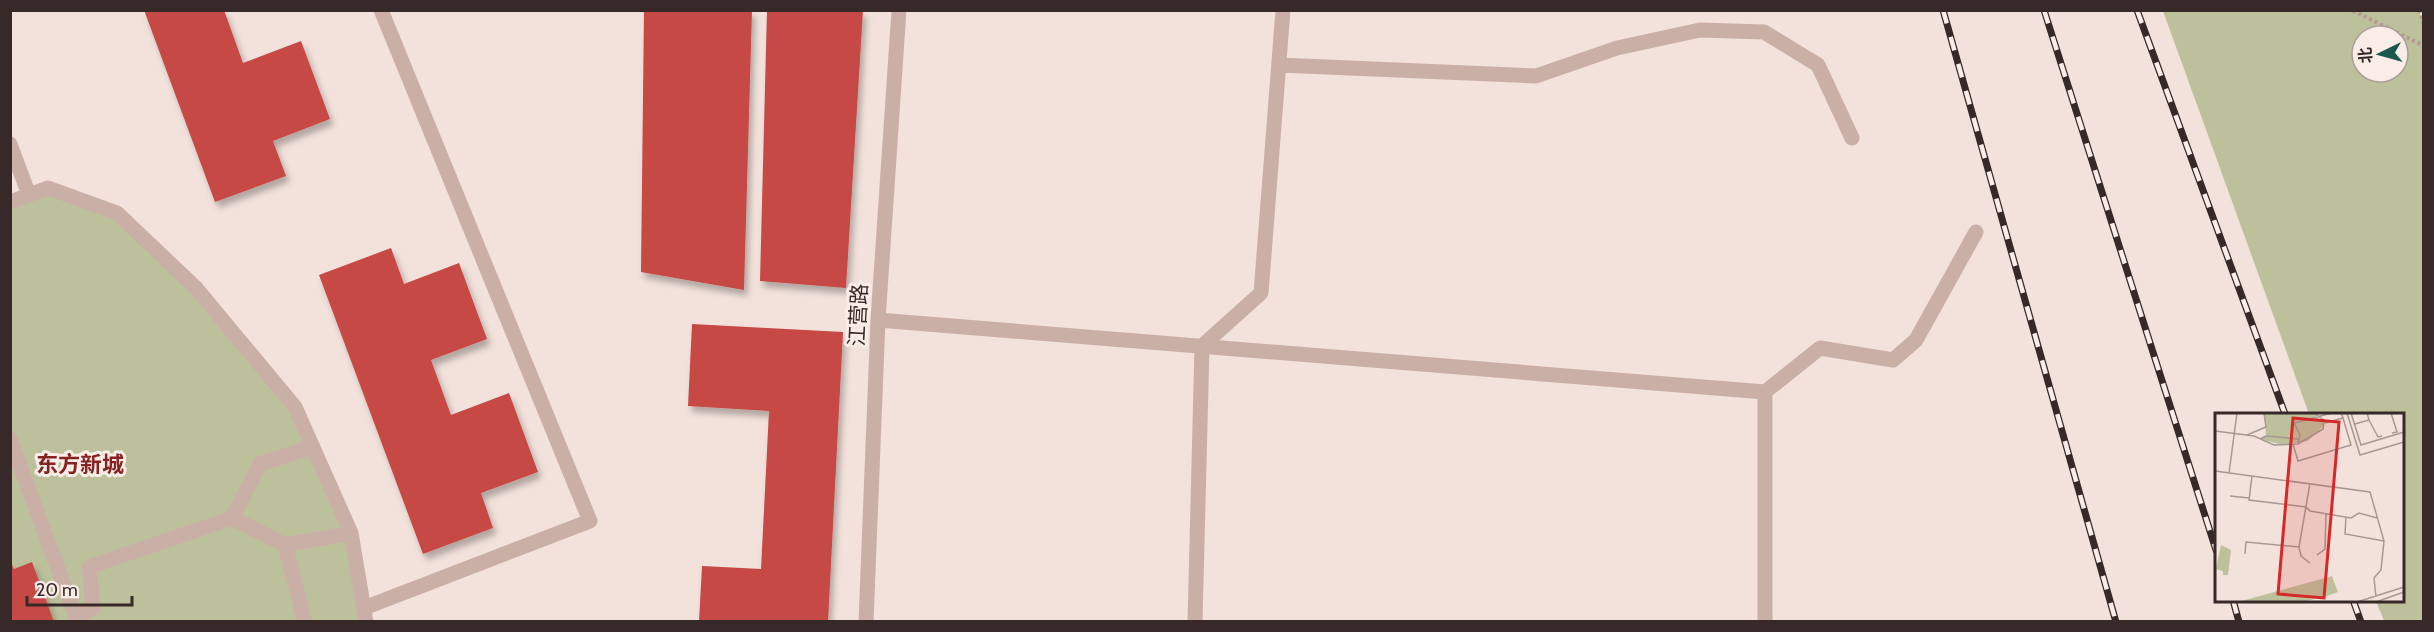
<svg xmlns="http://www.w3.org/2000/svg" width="2434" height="632" font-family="Cabin,'Noto Sans SC',sans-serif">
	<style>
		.green { fill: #bdc19b; fill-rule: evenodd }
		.building { fill: #c64845; filter: url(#shadow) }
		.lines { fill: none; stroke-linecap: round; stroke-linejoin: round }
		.path { stroke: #b69991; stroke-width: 4; stroke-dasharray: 3 3; stroke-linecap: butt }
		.minor { stroke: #caafa7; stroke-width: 15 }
		.rail-casing { stroke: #372928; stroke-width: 7 }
		.rail { stroke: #faede8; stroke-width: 4.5; stroke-dasharray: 14; stroke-linecap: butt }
		.labels { text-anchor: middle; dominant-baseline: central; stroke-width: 6; stroke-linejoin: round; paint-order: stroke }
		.street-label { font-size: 21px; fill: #372928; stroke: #faede8 }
		.neighbourhood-label { font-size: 22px; font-weight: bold; fill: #862221; stroke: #faede8 }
		.inset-road { fill: none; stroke: #a79893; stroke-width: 1.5 }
		.view { fill: #d62828; fill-opacity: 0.15; stroke: #d62828; stroke-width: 3 }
		.inset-edge { fill: none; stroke: #372928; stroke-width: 3 }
	</style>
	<defs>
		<filter id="shadow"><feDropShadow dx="3.5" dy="6" stdDeviation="3" flood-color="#0004"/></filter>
	</defs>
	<rect width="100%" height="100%" fill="#f2e2db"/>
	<!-- green -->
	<path class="green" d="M2163,11H2419L2424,25L2423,621H2384L2376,601L2402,600V414H2309ZM2362,36H2398V72H2362Z
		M48,188L117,213L196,288L295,407L351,533L366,621L11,622V202Z"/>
	<!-- building -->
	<path class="building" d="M144,10H224L243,63L301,41L330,119L273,141L286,176L215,202Z
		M644,10H752L744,290L641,272Z
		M767,10H863L846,288L760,281Z
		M391,248L404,284L459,263L487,339L431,360L451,415L509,393L538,472L481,493L493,528L423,554L319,275Z
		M692,324L843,332L828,622H699L702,566L761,569L769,411L688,406Z
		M10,560L14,569L32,562L54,622H10Z"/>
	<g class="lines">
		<!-- path -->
		<path class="path" d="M2347,10L2356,12L2424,46
			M2419,10L2424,25"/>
		<!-- minor -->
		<path class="minor" d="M1279,65L1536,76L1617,48L1700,30L1764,32L1818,65L1852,138
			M10,144L29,195
			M10,202L48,188L117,213L196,288L295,407L351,533L366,622
			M878,320L1765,392V622
			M1765,392L1820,348L1893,360L1916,340L1976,232
			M10,439L76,617L93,608L89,567L232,518L285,545L351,533
			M232,518L260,464L312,447
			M285,545L305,622
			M364,608L590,521L381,10
			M866,622L878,320L899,10
			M1195,622L1202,346L1261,293L1283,10"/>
		<defs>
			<path id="rail" d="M1943,10L2116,622
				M2044,10L2216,550
				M2137,10L2285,414
				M2233,600L2239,622
				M2353,600L2361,622"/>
		</defs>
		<!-- rail casing -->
		<use href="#rail" class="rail-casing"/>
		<!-- rail -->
		<use href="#rail" class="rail"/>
	</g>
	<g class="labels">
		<!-- street labels -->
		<g class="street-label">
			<text transform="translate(858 315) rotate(-87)">江营路</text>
		</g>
		<!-- neighbourhood labels -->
		<g class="neighbourhood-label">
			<text x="80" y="464">东方新城</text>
		</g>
	</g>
	<!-- overview -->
	<g transform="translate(2215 413)">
		<rect width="189" height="189" fill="#f2e2db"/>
		<path d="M49,0H99L110,11L93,28L68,32L45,26L51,23ZM6,132L16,137L13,162H8V158L1,156ZM117,163L123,179L115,182L87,189H23Z" fill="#bdc19b"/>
		<path class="inset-road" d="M132,0L145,42L189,29M136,0L146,32L189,19M176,0L182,19L177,20M154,7L163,24L167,23M110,10L128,5L126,0M140,11L154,7L152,0M0,18L39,23L59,32L83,31L108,16L109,7L99,0M32,22L51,14L49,0M45,26L51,23L83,26M78,31L83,48L136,32L128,5M83,31L85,22L79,10L117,0M0,58L155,79L169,128L166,157L159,165L161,184M14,60L22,0M37,63L34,87L91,94L95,98L136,105L144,100L162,105M15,83L34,85M131,104L130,121L169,128M84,134L86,143L95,150M30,141L31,129L84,134L95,70M102,142L110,136L111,101M142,189L189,174M161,189L189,179"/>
		<path class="view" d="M78,5L124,9L109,185L63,181Z"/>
		<rect width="189" height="189" class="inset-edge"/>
	</g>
	<!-- border -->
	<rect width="2434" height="632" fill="none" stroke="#372928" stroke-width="24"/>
	<!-- north arrow -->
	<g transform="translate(2380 54) rotate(265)"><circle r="28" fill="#faede8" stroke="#ac9f9b" stroke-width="1.5"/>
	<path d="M0-4.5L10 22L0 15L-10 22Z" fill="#1d584f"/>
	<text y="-9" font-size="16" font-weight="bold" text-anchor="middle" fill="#372928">北</text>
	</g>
	<!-- scale -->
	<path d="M27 596v9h105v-9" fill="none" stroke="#372928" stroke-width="3"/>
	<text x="36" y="596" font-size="18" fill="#372928" stroke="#faede8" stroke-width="4.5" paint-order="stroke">20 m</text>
</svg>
